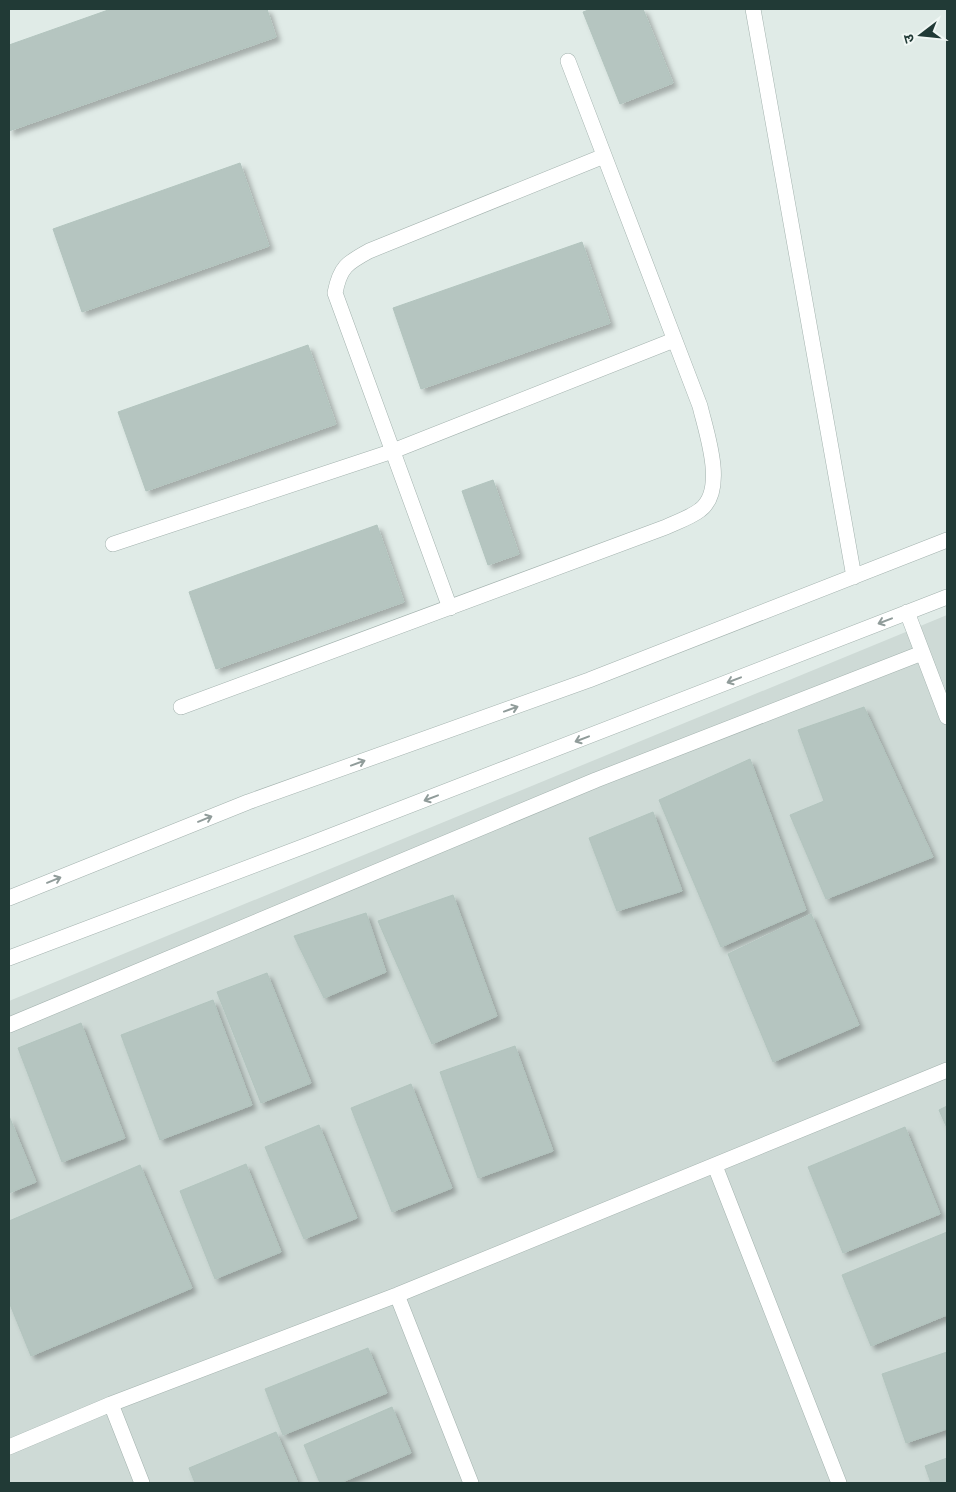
<svg xmlns="http://www.w3.org/2000/svg" width="956" height="1492" font-family="'Fira Sans','Noto Sans Devanagari',sans-serif">
	<style>
		.built { fill: #cedad6 }
		.building { fill: #b5c5c0; stroke: #b2c4be; filter: url(#shadow) }
		.lines { fill: none; stroke-linecap: round; stroke-linejoin: round }
		.minor-casing { stroke: #a3b2ae; stroke-width: 16 }
		.minor { stroke: #fff; stroke-width: 15 }
		.oneway { stroke: #909c9a }
	</style>
	<defs>
		<filter id="shadow"><feDropShadow dx="4.5" dy="4.5" stdDeviation="2.5" flood-color="#0004"/></filter>
	</defs>
	<rect width="100%" height="100%" fill="#e0ebe7"/>
	<!-- built -->
	<path class="built" d="M947,615V1483H9V1001Z"/>
	<!-- building -->
	<path class="building" d="M111,9H267L276,37L9,131V45Z
		M591,9H643L673,83L620,104L583,12Z
		M240,163L269,246L82,312L53,229Z
		M582,242L610,323L421,389L393,308Z
		M308,345L336,424L146,491L118,412Z
		M493,480L519,554L488,565L462,491Z
		M377,525L404,602L216,669L189,592Z
		M864,707L933,857L826,899L790,815L824,801L798,730Z
		M750,759L806,910L721,947L659,800Z
		M653,812L682,891L617,911L589,838Z
		M453,895L497,1016L432,1044L378,921Z
		M366,913L386,972L324,998L294,936Z
		M811,914L859,1025L773,1062L728,954Z
		M267,973L311,1083L261,1103L217,992Z
		M213,1000L252,1105L160,1140L121,1035Z
		M81,1023L125,1138L62,1162L18,1048Z
		M515,1046L553,1151L478,1178L440,1072Z
		M411,1084L452,1188L392,1212L351,1108Z
		M947,1106V1128L939,1110Z
		M9,1116L36,1182L9,1193Z
		M319,1125L357,1218L304,1239L265,1147Z
		M905,1127L940,1214L843,1253L808,1167Z
		M246,1164L281,1252L215,1279L180,1191Z
		M140,1165L192,1288L31,1356L9,1302V1221Z
		M947,1232V1315L871,1346L842,1275Z
		M368,1348L387,1393L283,1435L265,1389Z
		M947,1352V1429L906,1443L882,1374Z
		M392,1407L411,1453L340,1483H320L304,1445Z
		M276,1432L298,1483H195L189,1468Z
		M947,1458V1483H931L925,1466Z"/>
	<g class="lines">
		<defs>
			<path id="minor" d="M753,9L854,577
				M113,544L393,451L674,340
				M450,608L335,293C340,267 347,263 369,251L604,156
				M907,612L947,717
				M181,707L666,527C677,522 691,517 700,510C727,490 706,432 700,406L568,61
				M9,898L248,802L589,680L947,540
				M9,958L310,844L947,597
				M9,1025L596,780L922,653
				M715,1166L839,1483
				M397,1295L471,1483
				M111,1404L142,1483
				M9,1447L111,1404L397,1295L947,1070"/>
		</defs>
		<!-- minor casing -->
		<use href="#minor" class="minor-casing"/>
		<!-- minor -->
		<use href="#minor" class="minor"/>
	</g>
	<!-- one-way arrows -->
	<defs><path id="oneway-shaft" d="M-6 0H5M1.5-3L5.5 0L1.5 3" fill="none" stroke-width="1.6" stroke-linecap="round" stroke-linejoin="round" transform="scale(1.25)"/></defs>
	<g class="oneway">
		<use href="#oneway-shaft" transform="translate(885 621) rotate(159)"/>
		<use href="#oneway-shaft" transform="translate(734 680) rotate(159)"/>
		<use href="#oneway-shaft" transform="translate(511 709) rotate(-20)"/>
		<use href="#oneway-shaft" transform="translate(582 739) rotate(159)"/>
		<use href="#oneway-shaft" transform="translate(358 763) rotate(-20)"/>
		<use href="#oneway-shaft" transform="translate(431 798) rotate(159)"/>
		<use href="#oneway-shaft" transform="translate(205 819) rotate(-22)"/>
		<use href="#oneway-shaft" transform="translate(54 880) rotate(-22)"/>
	</g>
	<!-- border -->
	<rect width="956" height="1492" fill="none" stroke="#213a36" stroke-width="20"/>
	<!-- north arrow -->
	<g transform="translate(921 35) rotate(254)" stroke="#f0f7f4" stroke-width="4" paint-order="stroke">
	<path d="M0-4L9 19L0 12L-9 19Z" fill="#213a36"/>
	<text y="-8" font-size="14" font-weight="bold" text-anchor="middle" fill="#213a36">उ</text>
	</g>
</svg>
